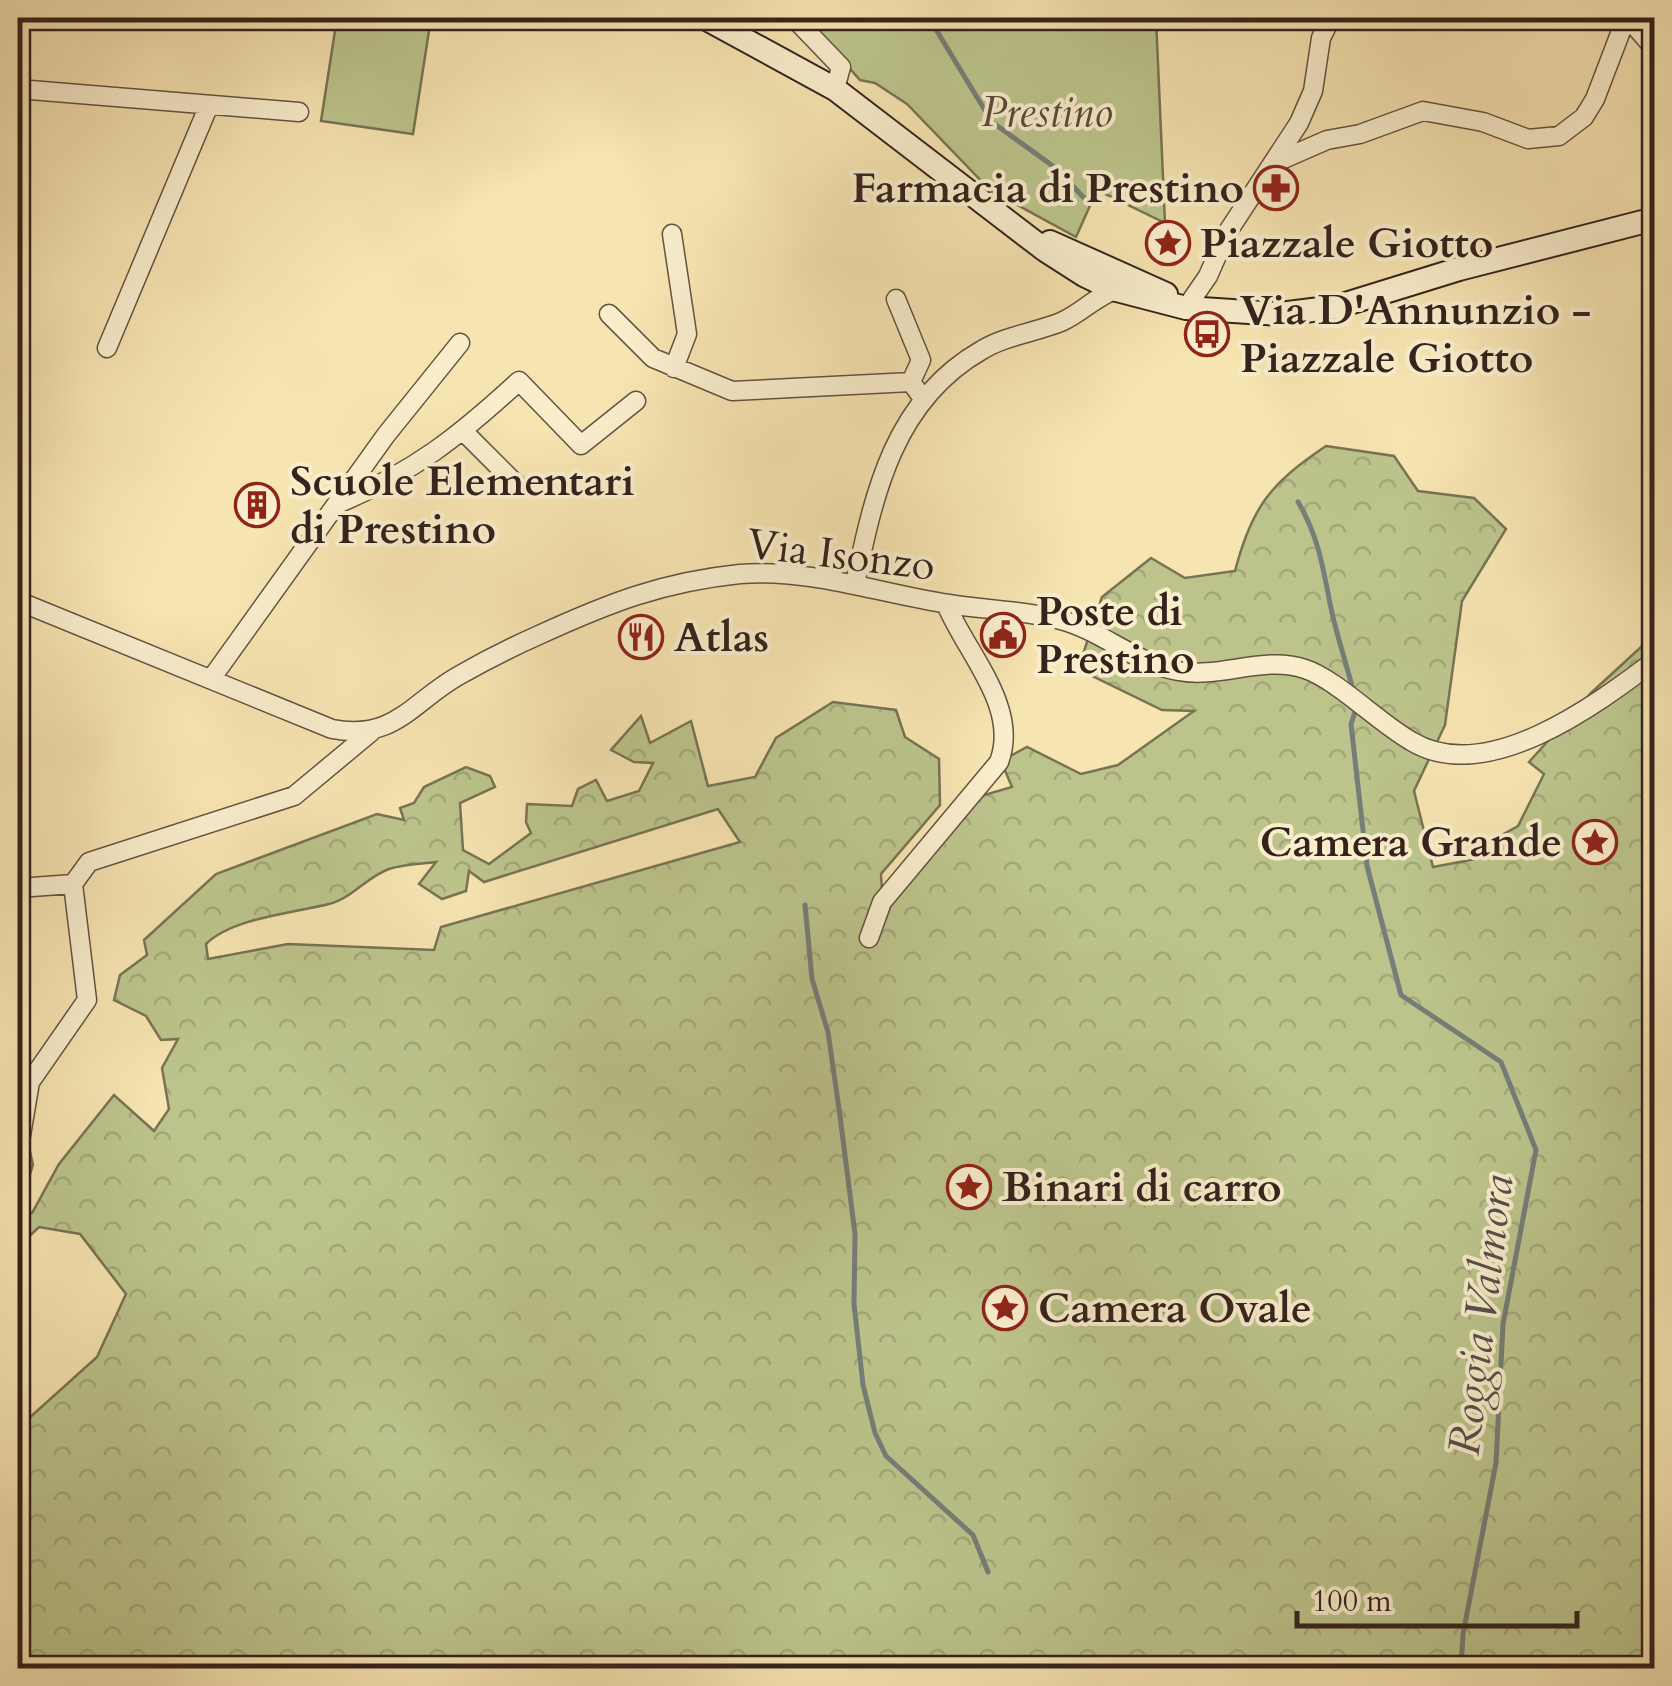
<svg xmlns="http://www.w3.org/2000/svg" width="1672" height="1686" font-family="Cardo,serif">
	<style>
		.forest { fill: url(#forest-crowns); stroke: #787354; stroke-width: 2.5; fill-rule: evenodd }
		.park { fill: #bcc48c; stroke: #787354; stroke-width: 2.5 }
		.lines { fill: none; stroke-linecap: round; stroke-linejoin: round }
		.stream { stroke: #757e78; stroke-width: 5 }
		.street-casing { stroke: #645241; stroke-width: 21 }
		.secondary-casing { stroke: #34221c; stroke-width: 26 }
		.street { stroke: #f9edcc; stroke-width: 18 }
		.secondary { stroke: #f9edcc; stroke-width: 22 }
		.labels { text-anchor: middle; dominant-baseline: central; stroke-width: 8; stroke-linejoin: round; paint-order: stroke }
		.park-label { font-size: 42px; font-style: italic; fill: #564a38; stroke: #f9edcc }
		.poi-label { font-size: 42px; font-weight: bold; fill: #34221c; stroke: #f9edcc; text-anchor: start }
		.street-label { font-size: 42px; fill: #34221c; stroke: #f9edcc }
		.water-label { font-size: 45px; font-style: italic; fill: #54504a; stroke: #f9edcc }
	</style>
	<defs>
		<pattern id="forest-crowns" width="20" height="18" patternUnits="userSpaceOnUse" patternTransform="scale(2.5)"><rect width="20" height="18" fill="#bcc48c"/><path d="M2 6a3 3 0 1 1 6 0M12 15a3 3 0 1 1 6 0" fill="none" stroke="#a2a878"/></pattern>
	</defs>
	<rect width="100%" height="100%" fill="#f6e4b1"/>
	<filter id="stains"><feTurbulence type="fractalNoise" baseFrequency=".002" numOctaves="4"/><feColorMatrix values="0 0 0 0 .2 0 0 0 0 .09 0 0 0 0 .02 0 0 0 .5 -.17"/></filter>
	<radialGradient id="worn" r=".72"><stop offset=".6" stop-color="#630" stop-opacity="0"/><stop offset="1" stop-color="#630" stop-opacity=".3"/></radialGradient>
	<!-- forest -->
	<path class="forest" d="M1326,446L1394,456L1418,491L1474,498L1506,529L1462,601L1445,725L1414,791L1433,867L1497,855L1500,836L1518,826L1544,774L1529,762L1591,693L1654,635V1668H18V1428L97,1357L126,1294L80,1234L39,1227L18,1247V1136L27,1138L33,1165L18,1210L32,1213L59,1164L114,1095L154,1131L169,1109L162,1068L178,1039L161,1040L146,1016L114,1000L120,975L147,955L144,940L216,874L377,814L404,820L400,808L414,803L424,787L466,767L490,776L495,787L460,803L463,850L489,864L531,833L526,822L527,804L572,806L578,789L596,780L607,801L639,791L653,763L634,762L611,750L641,716L650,743L691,721L708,786L755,777L776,738L833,702L896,710L905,737L939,759L940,805L881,874L884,923L900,880L977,797L1012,787L1001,761L1027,747L1081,774L1118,765L1194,711L1162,710L1078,669L1102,597L1151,558L1185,578L1235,571C1252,506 1271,483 1326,446ZM718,809L740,842L441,927L434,950L288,944L208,959L206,944C232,918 293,913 329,904C351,899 368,876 389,869C403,864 421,864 436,862L419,884L442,899L466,891L469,871L484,882Z"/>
	<!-- park -->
	<path class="park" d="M337,18H431L413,134L321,121Z
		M805,18H1156L1165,223L1097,190L1076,237L990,190L907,104L875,83L860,80Z"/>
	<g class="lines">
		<!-- stream -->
		<path class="stream" d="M929,18L992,122L1057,169L1084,198
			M1298,502C1319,537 1323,569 1331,608C1337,637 1347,665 1354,694
			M1356,709L1351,724L1367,866L1401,995L1501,1062L1536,1150L1503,1324L1496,1463L1463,1634L1461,1668
			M805,905L812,979L828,1032L840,1116L855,1234L854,1304L863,1385L875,1433L886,1456L973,1535L988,1572"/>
		<defs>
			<path id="street" d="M794,18L841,67L835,89
				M1628,18L1654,48
				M18,89L299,112
				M1272,164L1327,140L1360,134L1423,111L1483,122L1528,139L1559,136L1584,117L1595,99L1626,18
				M672,234L687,334L674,368
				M896,299L921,360L911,382
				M1186,308L1208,276L1227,233L1299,123L1313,91L1321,38L1331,18
				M609,314L653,358L732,391L911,382L924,400
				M107,348L209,105
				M464,432L516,484
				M337,504C414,472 458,437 519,381L581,445L636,401
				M855,584C874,493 894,400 982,350C1005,336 1036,332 1061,322C1082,313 1098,294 1120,288
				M18,601L332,729C394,741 411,703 458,676C484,661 512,647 539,635C609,603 662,582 740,574C810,568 881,594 949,604C985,610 1024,610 1061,620C1102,631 1135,663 1178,671C1220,679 1264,655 1305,669C1336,679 1379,723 1411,741C1486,787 1596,705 1654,661
				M211,679L386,435L460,343
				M18,888L73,884
				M869,938L882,902L999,762C1020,707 966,653 946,604
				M18,1153L30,1082L87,1000L73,884L89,862L294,796L371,732"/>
			<path id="secondary" d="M705,18L835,89L1045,250L1084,275L1113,289L1186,308L1280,314L1336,307L1459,269L1654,219
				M1050,242L1166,294"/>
		</defs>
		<!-- street casing -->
		<use href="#street" class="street-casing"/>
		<!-- secondary casing -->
		<use href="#secondary" class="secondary-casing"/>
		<!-- street -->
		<use href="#street" class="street"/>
		<!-- secondary -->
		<use href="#secondary" class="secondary"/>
	</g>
	<!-- icons -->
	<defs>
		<symbol id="pharmacy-ring" viewBox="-11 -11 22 22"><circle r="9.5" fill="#f9edcc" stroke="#8f2418" stroke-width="1.5"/><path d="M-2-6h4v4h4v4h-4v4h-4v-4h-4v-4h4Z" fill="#8f2418"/></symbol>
		<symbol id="sight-ring" viewBox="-11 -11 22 22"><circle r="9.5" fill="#f9edcc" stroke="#8f2418" stroke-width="1.5"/><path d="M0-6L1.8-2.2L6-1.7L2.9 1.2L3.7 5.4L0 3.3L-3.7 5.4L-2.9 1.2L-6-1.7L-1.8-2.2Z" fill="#8f2418"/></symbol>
		<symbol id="bus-ring" viewBox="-11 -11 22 22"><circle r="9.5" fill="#f9edcc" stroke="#8f2418" stroke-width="1.5"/><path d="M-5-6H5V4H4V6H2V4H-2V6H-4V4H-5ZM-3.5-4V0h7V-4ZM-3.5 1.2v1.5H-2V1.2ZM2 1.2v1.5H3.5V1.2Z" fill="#8f2418"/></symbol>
		<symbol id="building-ring" viewBox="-11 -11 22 22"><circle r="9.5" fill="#f9edcc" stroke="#8f2418" stroke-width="1.5"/><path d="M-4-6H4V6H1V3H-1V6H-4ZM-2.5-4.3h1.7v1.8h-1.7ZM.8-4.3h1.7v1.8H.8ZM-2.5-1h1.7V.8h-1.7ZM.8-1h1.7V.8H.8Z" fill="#8f2418"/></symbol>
		<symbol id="civic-ring" viewBox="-11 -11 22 22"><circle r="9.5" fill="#f9edcc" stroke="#8f2418" stroke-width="1.5"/><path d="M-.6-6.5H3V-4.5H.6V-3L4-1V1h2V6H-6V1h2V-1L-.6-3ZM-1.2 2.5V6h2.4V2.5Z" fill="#8f2418"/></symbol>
		<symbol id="restaurant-ring" viewBox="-11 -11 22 22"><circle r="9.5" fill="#f9edcc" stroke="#8f2418" stroke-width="1.5"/><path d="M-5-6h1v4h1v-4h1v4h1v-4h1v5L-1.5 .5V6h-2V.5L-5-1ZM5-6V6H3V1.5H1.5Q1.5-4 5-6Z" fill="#8f2418"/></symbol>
	</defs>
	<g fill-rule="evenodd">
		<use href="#pharmacy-ring" x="1251" y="163" width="50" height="50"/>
		<use href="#sight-ring" x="1143" y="218" width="50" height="50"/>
		<use href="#bus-ring" x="1182" y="309" width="50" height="50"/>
		<use href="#building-ring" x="232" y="480" width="50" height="50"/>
		<use href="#civic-ring" x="978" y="610" width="50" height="50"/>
		<use href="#restaurant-ring" x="616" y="612" width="50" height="50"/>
		<use href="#sight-ring" x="1570" y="817" width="50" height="50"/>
		<use href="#sight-ring" x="944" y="1162" width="50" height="50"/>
		<use href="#sight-ring" x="980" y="1283" width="50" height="50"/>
	</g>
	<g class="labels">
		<!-- park labels -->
		<g class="park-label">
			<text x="1047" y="112">Prestino</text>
		</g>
		<!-- poi labels -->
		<g class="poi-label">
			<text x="1244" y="188" text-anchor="end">Farmacia di Prestino</text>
			<text x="1200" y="243">Piazzale Giotto</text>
			<text x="1240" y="310">Via D'Annunzio -<tspan x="1240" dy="48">Piazzale Giotto</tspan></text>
			<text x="290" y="481">Scuole Elementari<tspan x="290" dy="48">di Prestino</tspan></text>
			<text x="1036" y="611">Poste di<tspan x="1036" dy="48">Prestino</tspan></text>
			<text x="674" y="637">Atlas</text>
			<text x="1562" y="842" text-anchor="end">Camera Grande</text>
			<text x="1002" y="1187">Binari di carro</text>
			<text x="1038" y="1308">Camera Ovale</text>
		</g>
		<!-- street labels -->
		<g class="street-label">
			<text transform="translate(841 555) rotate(7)">Via Isonzo</text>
		</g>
		<!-- water labels -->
		<g class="water-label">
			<text transform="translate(1481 1315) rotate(-83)">Roggia Valmora</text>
		</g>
	</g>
	<!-- margin -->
	<rect width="1672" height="1686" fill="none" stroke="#f6e4b1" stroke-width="60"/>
	<rect x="20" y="20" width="1632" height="1646" fill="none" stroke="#34221c" stroke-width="5"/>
	<rect x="30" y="30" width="1612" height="1626" fill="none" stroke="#34221c" stroke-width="2.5"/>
	<!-- scale -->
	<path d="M1297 1611v15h280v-15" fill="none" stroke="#34221c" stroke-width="5"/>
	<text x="1312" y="1611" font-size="30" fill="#34221c" stroke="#f9edcc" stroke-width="8" paint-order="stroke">100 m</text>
	<rect width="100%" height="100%" filter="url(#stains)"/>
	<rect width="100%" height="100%" fill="url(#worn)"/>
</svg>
